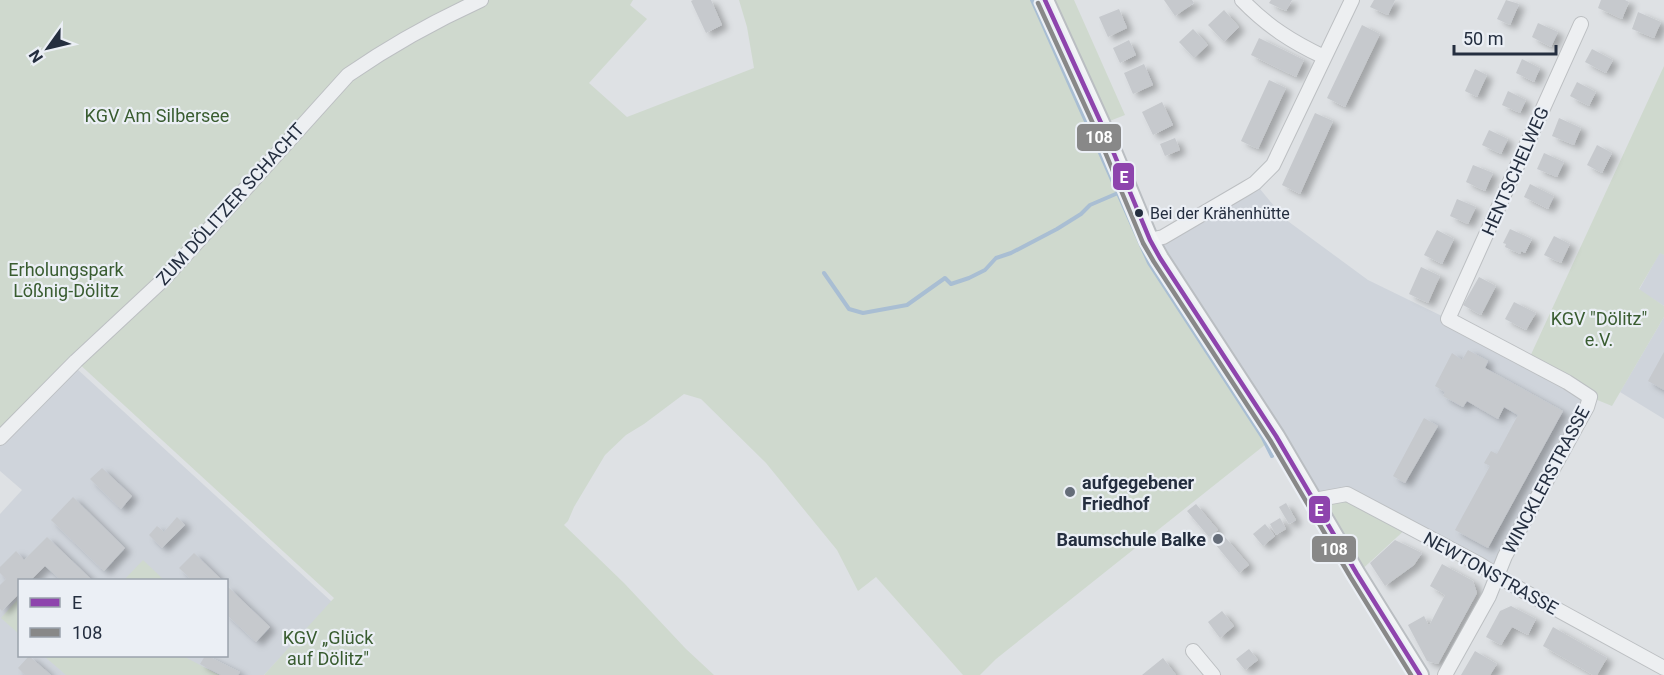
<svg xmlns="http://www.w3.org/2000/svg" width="1664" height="675" font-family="Roboto,sans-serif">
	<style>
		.built { fill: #cfd4db; fill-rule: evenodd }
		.green { fill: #cfd9ce }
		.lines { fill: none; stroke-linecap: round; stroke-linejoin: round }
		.stream { stroke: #a9bed3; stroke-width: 4 }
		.building { fill: #c6c9cd; filter: url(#shadow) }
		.minor-casing { stroke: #bcbfc2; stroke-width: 16 }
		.major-casing { stroke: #babec2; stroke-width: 20 }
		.minor { stroke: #edeff1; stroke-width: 14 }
		.major { stroke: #f2f4f5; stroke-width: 16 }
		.bus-1-casing { stroke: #ebeff5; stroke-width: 9 }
		.bus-2-casing { stroke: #ebeff5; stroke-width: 9 }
		.bus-1 { stroke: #8e44ad; stroke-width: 4.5 }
		.bus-2 { stroke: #888; stroke-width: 4.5 }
		.bus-dot { fill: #242e3f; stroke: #ebeff5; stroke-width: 2 }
		.poi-dot { fill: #656d79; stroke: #ebeff5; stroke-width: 2 }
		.labels { text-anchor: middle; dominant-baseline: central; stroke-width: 4.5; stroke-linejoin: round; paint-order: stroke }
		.bus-label { font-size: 16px; fill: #242e3f; stroke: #ebeff5; text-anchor: start }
		.park-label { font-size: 18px; fill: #395c30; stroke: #ebeff5 }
		.street-label { font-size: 18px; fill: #242e3f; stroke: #ebeff5 }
		.poi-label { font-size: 18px; font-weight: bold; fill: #242e3f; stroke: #ebeff5; text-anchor: start }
		.line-badge { stroke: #ebeff5; stroke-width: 2 }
		.badge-label { font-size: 16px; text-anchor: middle; font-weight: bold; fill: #fff }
	</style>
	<defs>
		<filter id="shadow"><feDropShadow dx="6" dy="4" stdDeviation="3" flood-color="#0004"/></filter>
	</defs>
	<rect width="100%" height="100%" fill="#dee1e4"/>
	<!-- built -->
	<path class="built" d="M1255,183L1285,219L1368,280L1448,319L1590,397L1498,576L1347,494L1314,500L1160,258L1163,237Z
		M1660,252L1664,255V306L1639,290Z
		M1664,317V419L1620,392Z
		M76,368L332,602L264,675H0V514L22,490L0,471V446ZM20,580H226V656H20Z"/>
	<!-- green -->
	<path class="green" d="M0,0H633L630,5L647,19L589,83L627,117L754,68L747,27L739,0H1074L1125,115L1102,124L1150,240L1276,436L996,659L980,675H963L876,577L858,591L837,550L766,463L701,399L684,394L644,424L626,435L605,455L574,507L568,521L564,525L624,583L686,649L714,675H264L334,598L76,361L0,438Z
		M1664,66V255L1660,253L1639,289L1664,306V317L1612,406L1590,397L1528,361Z
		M1347,494L1409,526L1357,574L1314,500Z
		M143,560L164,580H124Z
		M19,598V634L1,618Z
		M44,656H183L219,675H66Z"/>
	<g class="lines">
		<!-- stream -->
		<path class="stream" d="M1032,0L1149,263L1263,438L1272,456
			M824,273L849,309L863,313L907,305L945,278L951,284L969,278L985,270L996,258L1011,253L1057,229L1081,214L1090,205L1118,193"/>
	</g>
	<!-- building -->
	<path class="building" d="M693,0H711L722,25L706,33L691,1Z
		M1164,0H1192L1194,3L1175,16Z
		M1271,0H1292L1286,11L1269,3Z
		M1374,0H1395L1388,15L1370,7Z
		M1506,0L1519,4L1510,25L1497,19Z
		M1601,0H1625L1629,2L1622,19L1598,8Z
		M1119,9L1127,28L1108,37L1099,17Z
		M1224,10L1239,27L1224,42L1208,25Z
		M1638,12L1661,22L1654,38L1632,29Z
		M1538,23L1558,32L1551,47L1532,37Z
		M1362,25L1380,34L1345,107L1327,98Z
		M1193,29L1208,45L1194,58L1179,42Z
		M1259,38L1304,60L1296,77L1251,55Z
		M1129,40L1136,55L1120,63L1113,48Z
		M1592,49L1613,60L1606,73L1585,62Z
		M1522,59L1540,68L1534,82L1516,73Z
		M1144,64L1153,85L1133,94L1124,73Z
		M1475,69L1487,75L1477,97L1465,91Z
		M1269,80L1286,88L1258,149L1241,141Z
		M1577,82L1596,92L1589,106L1570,96Z
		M1508,91L1526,100L1520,113L1502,105Z
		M1162,102L1173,125L1153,135L1142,112Z
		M1315,113L1333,121L1300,194L1282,185Z
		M1559,118L1581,128L1574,145L1552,136Z
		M1489,130L1508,139L1501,154L1482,145Z
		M1175,138L1180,150L1165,156L1160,144Z
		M1597,145L1612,153L1602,173L1587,165Z
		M1544,153L1564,162L1557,177L1537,169Z
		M1473,165L1493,173L1485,191L1466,182Z
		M1530,184L1554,196L1548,209L1524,197Z
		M1457,199L1476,207L1468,224L1450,216Z
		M1510,229L1532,239L1525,253L1521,251L1520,254L1505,247L1506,244L1503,243Z
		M1437,230L1454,239L1442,264L1424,255Z
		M1554,236L1570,244L1561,263L1544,255Z
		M1421,267L1440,276L1428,303L1409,294Z
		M1479,277L1496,286L1481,315L1463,305Z
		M1514,302L1536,313L1526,330L1505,319Z
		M1468,350L1488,361L1485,368L1563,411L1488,548L1455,530L1490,466L1484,463L1491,451L1497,454L1518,415L1504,407L1498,419L1467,401L1463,407L1443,396L1445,392L1435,386L1452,353L1462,360Z
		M1664,352V390L1648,381Z
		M1424,418L1438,426L1405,483L1393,476Z
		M102,468L132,496L121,509L90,479Z
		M73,497L125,548L104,571L51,520Z
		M1286,503L1296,520L1289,524L1279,507Z
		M1196,504L1218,530L1209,537L1187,511Z
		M177,517L185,525L162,548L149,535L157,526L164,532Z
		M1280,518L1286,529L1276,535L1270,524Z
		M1265,524L1275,536L1263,546L1253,534Z
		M47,537L92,580H61L45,566L31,580H20V593L2,611L0,609V585L6,579L0,573V567L16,551L24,560Z
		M1225,537L1249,565L1239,573L1216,545Z
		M1395,540L1422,553L1414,565L1385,586L1370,563Z
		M194,553L222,580H192L179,568Z
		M1442,564L1473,581L1477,593L1438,664L1427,661L1408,625L1424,616L1429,626L1445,595L1430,586Z
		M226,585L270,627L256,642L226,614Z
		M1511,606L1536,619L1528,635L1512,627L1501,645L1486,637L1500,611Z
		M1222,611L1234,626L1220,638L1208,622Z
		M1553,627L1607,658L1597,675H1593L1543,646Z
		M1249,649L1258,660L1245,670L1236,659Z
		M1475,651L1497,664L1490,675H1461Z
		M29,656L51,675H25L18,668Z
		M205,656H208L240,672L238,675H221L200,664Z
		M1163,658L1176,675H1142Z"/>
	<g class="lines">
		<defs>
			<path id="minor" d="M1242,0C1267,26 1292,42 1324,57
				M1150,240L1163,237L1245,189L1255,183L1273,165L1352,0
				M0,438L76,361L164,279L348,75C390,46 435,21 481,0
				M1314,500L1347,494L1479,564L1518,588L1664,668
				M1193,651L1213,675
				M1445,675L1489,596L1505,556L1587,407L1590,397L1567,382L1448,319L1581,24"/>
			<path id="major" d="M1045,0L1102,125L1150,240L1160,258L1276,436L1357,574L1420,675"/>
		</defs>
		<!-- minor casing -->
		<use href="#minor" class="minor-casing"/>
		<!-- major casing -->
		<use href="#major" class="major-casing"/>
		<!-- minor -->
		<use href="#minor" class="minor"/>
		<!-- major -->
		<use href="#major" class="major"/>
		<defs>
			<path id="bus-1" d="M1045,0L1102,125L1150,240L1160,258L1276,436L1357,574L1420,675"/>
			<path id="bus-2" d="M1038,3L1095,128L1143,243L1154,262L1270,440L1351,578L1411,675"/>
		</defs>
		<!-- bus-1 casing -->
		<use href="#bus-1" class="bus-1-casing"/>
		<!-- bus-2 casing -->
		<use href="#bus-2" class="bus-2-casing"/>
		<!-- bus-1 -->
		<use href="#bus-1" class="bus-1"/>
		<!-- bus-2 -->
		<use href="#bus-2" class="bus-2"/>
	</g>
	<!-- markers -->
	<circle class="bus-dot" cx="1139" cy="213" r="5"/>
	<g class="poi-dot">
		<circle cx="1070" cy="492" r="6"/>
		<circle cx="1218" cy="539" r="6"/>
	</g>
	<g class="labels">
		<!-- bus labels -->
		<g class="bus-label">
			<text x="1150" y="213">Bei der Krähenhütte</text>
		</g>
		<!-- park labels -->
		<g class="park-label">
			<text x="157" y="115">KGV Am Silbersee</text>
			<text x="66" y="269">Erholungspark<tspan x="66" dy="21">Lößnig-Dölitz</tspan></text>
			<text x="1599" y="318">KGV "Dölitz"<tspan x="1599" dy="21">e.V.</tspan></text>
			<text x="328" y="637">KGV „Glück<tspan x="328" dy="21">auf Dölitz"</tspan></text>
		</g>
		<!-- street labels -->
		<g class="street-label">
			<text transform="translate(1515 171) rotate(-66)">HENTSCHELWEG</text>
			<text transform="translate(230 204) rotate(-48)">ZUM DÖLITZER SCHACHT</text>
			<text transform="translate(1546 480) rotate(-62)">WINCKLERSTRASSE</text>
			<text transform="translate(1491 573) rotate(29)">NEWTONSTRASSE</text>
		</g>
		<!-- poi labels -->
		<g class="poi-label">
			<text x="1082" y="482">aufgegebener<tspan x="1082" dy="21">Friedhof</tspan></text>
			<text x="1206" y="539" text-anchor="end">Baumschule Balke</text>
		</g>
	</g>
	<g class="line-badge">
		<rect x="1076" y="123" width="46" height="29" rx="6" fill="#888"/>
		<rect x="1112" y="162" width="23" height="29" rx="6" fill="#8e44ad"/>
		<rect x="1308" y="495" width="23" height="29" rx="6" fill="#8e44ad"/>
		<rect x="1311" y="535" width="46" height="28" rx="6" fill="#888"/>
	</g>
	<g class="badge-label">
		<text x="1099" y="143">108</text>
		<text x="1124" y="183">E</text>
		<text x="1319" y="516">E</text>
		<text x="1334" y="555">108</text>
	</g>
	<!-- legend -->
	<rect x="18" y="579" width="210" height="78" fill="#ebeff5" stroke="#9ba2ac" stroke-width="1.5"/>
	<rect x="30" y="598" width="30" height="9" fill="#8e44ad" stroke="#9ba2ac" stroke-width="1.5"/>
	<text x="72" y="609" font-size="18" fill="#242e3f">E</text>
	<rect x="30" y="628" width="30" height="9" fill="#888888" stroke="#9ba2ac" stroke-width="1.5"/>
	<text x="72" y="639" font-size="18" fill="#242e3f">108</text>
	<!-- north arrow -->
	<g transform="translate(48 48) rotate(236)" stroke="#ebeff5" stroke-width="4.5" paint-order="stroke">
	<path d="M0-4.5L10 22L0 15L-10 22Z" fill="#242e3f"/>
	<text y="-9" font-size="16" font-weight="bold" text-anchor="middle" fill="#242e3f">N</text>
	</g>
	<!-- scale -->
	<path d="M1454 45v9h102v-9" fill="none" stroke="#242e3f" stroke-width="3"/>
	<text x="1463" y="45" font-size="18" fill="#242e3f" stroke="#ebeff5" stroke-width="4.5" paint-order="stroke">50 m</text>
</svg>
